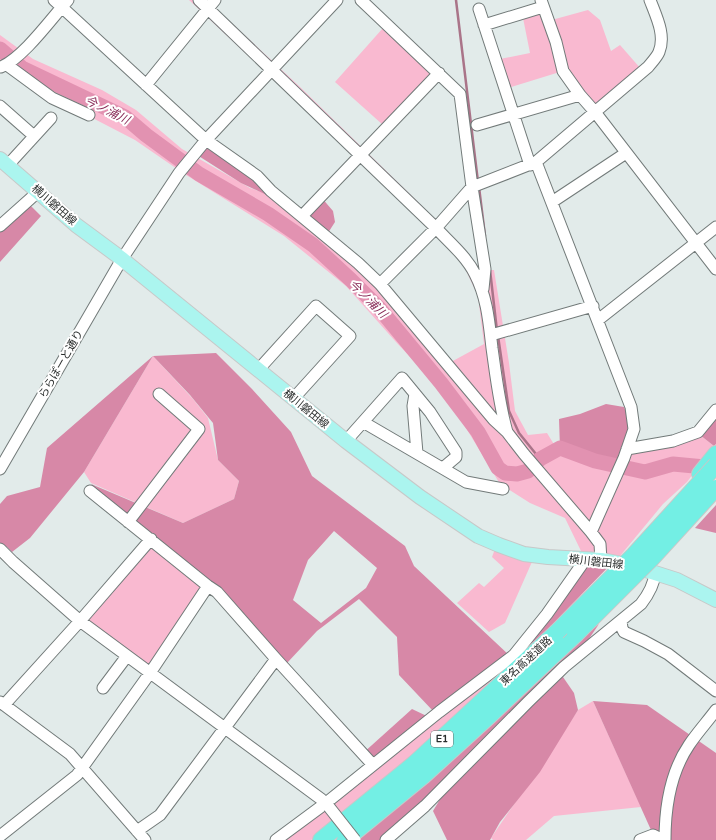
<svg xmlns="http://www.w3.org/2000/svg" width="716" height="840" font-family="'Varela Round','Noto Sans JP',sans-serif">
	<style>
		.green { fill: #f9b9d0 }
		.forest { fill: #d788a7; fill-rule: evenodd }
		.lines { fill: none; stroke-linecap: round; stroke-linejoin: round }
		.stream { stroke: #aa7489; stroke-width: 2.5 }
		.river { stroke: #e292b1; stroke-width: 15 }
		.minor-casing { stroke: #727a79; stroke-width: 13 }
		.major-casing { stroke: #c7c8c8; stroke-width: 16 }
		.highway-casing { stroke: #c7c8c8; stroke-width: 18 }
		.minor { stroke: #fff; stroke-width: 11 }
		.major { stroke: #abf5ef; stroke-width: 14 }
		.highway { stroke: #73efe4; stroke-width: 16 }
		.minor-bridge-casing { stroke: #727a79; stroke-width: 13; stroke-linecap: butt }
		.highway-bridge-casing { stroke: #c7c8c8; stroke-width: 18; stroke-linecap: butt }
		.minor-bridge { stroke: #fff; stroke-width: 11 }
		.highway-bridge { stroke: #73efe4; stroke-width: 16 }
		.labels { text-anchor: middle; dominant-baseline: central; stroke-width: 4; stroke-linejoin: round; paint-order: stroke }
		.shield { fill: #fff; stroke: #696c6b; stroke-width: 1 }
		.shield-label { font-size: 10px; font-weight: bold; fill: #292d2c }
		.street-label { font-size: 11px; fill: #292d2c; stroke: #fff }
		.water-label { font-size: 12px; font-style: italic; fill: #872a56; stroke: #fff }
	</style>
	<rect width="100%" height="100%" fill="#e2ebea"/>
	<!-- green -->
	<path class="green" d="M189,0H207L300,87L418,202L465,251L481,270H494L509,363L515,411L528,435L547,433L555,446L625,467L631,454L700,435L714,446L687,482L663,504L620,556L581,551L565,518L530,503L500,484L446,395L396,342L346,286L284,236L183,173L135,140L50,96L0,63V35L33,59L102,90L136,110L182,149L250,188L279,198L333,242L451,362L484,344L478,296L461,260L343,145Z
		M543,7L548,21L588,10L600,20L611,51L620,45L641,69L595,112L563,71L505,89L495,60L530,53L523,18Z
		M383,28L439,73L383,125L335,82Z
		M153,356L193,399L208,418L218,460L239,481L234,499L183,523L91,483L84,472Z
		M154,542L208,586L150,667L85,621Z
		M495,549L535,555L505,623L489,632L457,603L479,583L484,587L504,568L492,557Z
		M511,657L515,663L393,775L311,840H275Z
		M593,701L641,807L554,816L526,840H493L491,838L578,710Z"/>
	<!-- forest -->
	<path class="forest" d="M206,140L257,176L269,196L241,183L194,153Z
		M321,197L333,211L335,222L326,236L302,216Z
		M27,202L41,216L0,262V221Z
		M216,353L252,389L291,432L312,476L405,546L414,566L511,657L585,560L613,562L515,663L511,657L434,712L399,675L397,637L359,599L317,631L287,663L231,607L91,484L183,523L234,499L239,481L218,460L213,423L190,395L153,356L84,472L30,538L12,552L7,547L0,545V504L7,496L40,487L47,448L153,356ZM334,531L377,568L366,588L321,623L293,600L308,560Z
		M606,404L624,407L632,428L622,454L613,465L560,448L559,419L580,414Z
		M716,415V444L714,446L700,435Z
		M716,505V533L695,528Z
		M599,624L563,677L574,693L578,710L540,772L500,822L490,840H447L433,811L442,796L387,840H344Z
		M593,701L647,705L716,753V840H664L651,830Z
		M412,709L431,718L373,765L362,754Z"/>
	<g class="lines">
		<!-- stream -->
		<path class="stream" d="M456,0L478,182
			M479,187L485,236
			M490,270L497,331
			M498,336L509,411L519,433L540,459"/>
		<!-- river -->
		<path class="river" d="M0,49L22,68L125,117L146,135L199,174L268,214L313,245L351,280L379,308L441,383L478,432L498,468L505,473L517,474L528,471L540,459L560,448L595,461L645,472L673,464L716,468"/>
		<defs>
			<path id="minor" d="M54,0L206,140L257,176L271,191L358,263L380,284L494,420L507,432L524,454L591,532L600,544L601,560
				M199,0L436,228C449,242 466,256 475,274C487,297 489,322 492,348C496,376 499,404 507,432
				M361,0L460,94L472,187L485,269L483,289
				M541,0L556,42L563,71L580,95
				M479,9L530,165
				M484,25L543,7
				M7,65L52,98L89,115
				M1,67C23,58 51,19 68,0
				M146,85L215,0
				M0,106L34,136
				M477,125L580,95L595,112L716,269
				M536,162L631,407L634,429L624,458L591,532
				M8,165L51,118
				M552,202L626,153
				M302,216L439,73
				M0,226L39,191
				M380,284L436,228L472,187L536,162L648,67C652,62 657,57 659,52C666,35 656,16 650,0
				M598,320L716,227
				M491,335L593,306
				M258,370L316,306L350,336L293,399
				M415,394L413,406L417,453
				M363,422L466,482L503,489
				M346,441L402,378L430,412L456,452V457L443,468
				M627,449L673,441L698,432L716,410
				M0,469L122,259L179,173L206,140L337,0
				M90,491L208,586L217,592L276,659L373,765
				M128,522L199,429L159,394
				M0,549L13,562L80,621L321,799L329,807
				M621,621L622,628L624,632L644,641L668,654L716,691
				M103,688L127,656
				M0,702L70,754L145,840
				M4,705L80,621L151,539
				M137,831L160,815L276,659
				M0,836L77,775L150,673L208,586
				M276,840L326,803L439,712L514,655L547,614L585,560
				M386,840L425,806L528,702L564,667L641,604C648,595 654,585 655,573
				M640,840L653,835L663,840
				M665,840C665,807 670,773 689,745C697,733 707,722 716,710"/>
			<path id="major" d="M0,159L76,225L122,259L346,441L420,497L478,536L499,545L524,554L548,557L601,560L633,566L677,580L716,600"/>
			<path id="highway" d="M700,474L716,454
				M321,840L414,764L557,632
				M345,840L423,776L489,716L575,635"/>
		</defs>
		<!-- minor casing -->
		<use href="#minor" class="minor-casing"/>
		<!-- major casing -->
		<use href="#major" class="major-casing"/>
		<!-- highway casing -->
		<use href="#highway" class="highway-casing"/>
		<!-- minor -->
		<use href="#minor" class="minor"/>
		<!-- major -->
		<use href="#major" class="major"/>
		<!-- highway -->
		<use href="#highway" class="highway"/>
		<defs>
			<path id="minor-bridge" d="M329,807L355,840"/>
			<path id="highway-bridge" d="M557,632L634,555L716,465
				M575,635L652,558L716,488"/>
		</defs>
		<!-- minor-bridge casing -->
		<use href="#minor-bridge" class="minor-bridge-casing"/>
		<!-- highway-bridge casing -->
		<use href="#highway-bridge" class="highway-bridge-casing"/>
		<!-- minor-bridge -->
		<use href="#minor-bridge" class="minor-bridge"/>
		<!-- highway-bridge -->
		<use href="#highway-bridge" class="highway-bridge"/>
	</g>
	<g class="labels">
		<!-- shield labels -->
		<rect class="shield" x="431" y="731" width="22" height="16" rx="3"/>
		<g class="shield-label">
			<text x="442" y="739">E1</text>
		</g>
		<!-- street labels -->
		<g class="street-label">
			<text transform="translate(54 205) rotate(41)">横川磐田線</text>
			<text transform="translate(61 364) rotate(-60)">ららぽーと通り</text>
			<text transform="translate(306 409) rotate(39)">横川磐田線</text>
			<text transform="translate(596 562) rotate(6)">横川磐田線</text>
			<text transform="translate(526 661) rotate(-43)">東名高速道路</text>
		</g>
		<!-- water labels -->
		<g class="water-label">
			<text transform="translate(107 110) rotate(27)">今ノ浦川</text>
			<text transform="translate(368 299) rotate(45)">今ノ浦川</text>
		</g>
	</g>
</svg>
